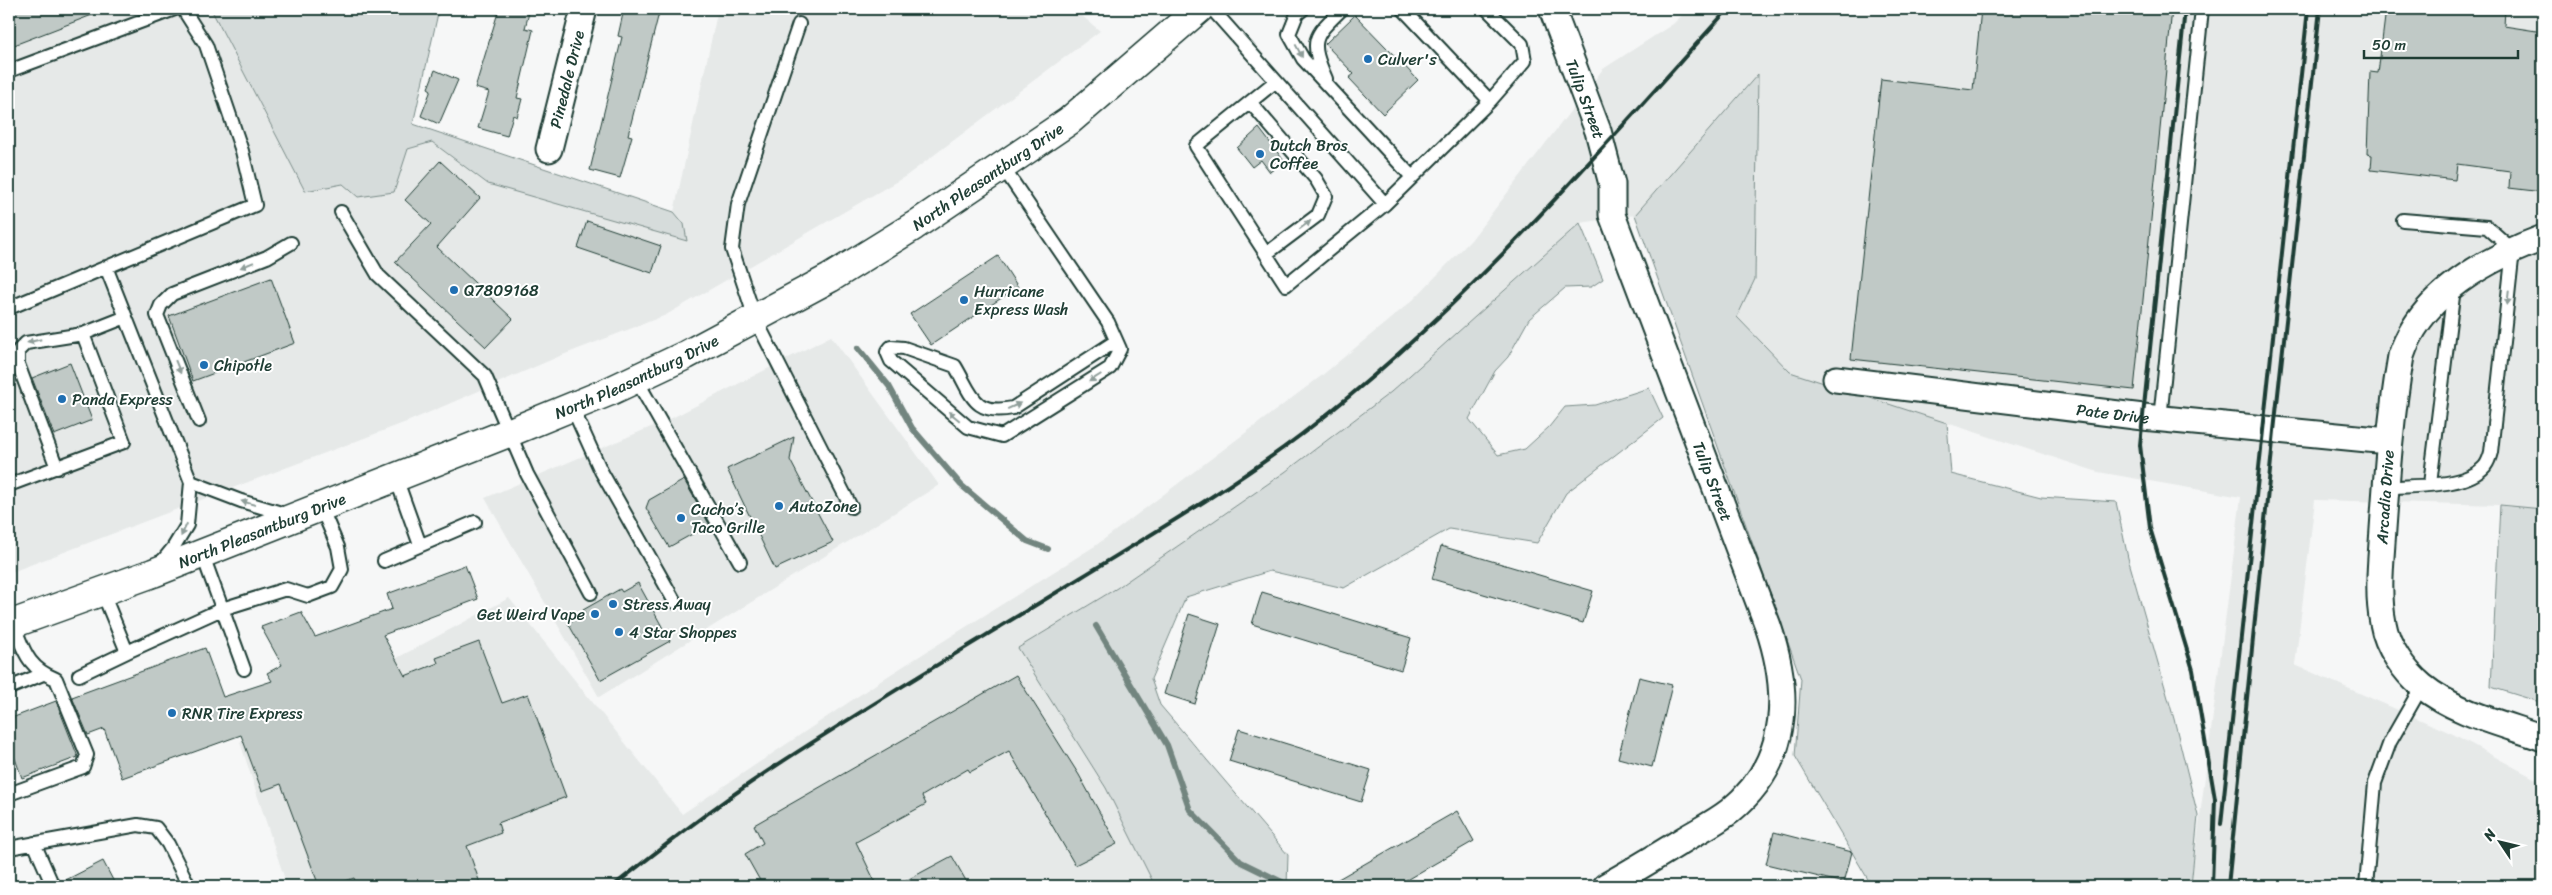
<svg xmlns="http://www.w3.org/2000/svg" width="2552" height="895" font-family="Sriracha,sans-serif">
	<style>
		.built { fill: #e6e9e8 }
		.green { fill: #d6dcdb; stroke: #7a8c88 }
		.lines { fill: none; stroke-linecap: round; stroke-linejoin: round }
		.stream { stroke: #72857f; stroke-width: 6 }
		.building { fill: #c0c9c6; stroke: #1f3d34 }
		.service-casing { stroke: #1f3d34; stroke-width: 16 }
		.minor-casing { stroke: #1f3d34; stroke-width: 29 }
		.secondary-casing { stroke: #1f3d34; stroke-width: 31 }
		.service { stroke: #fff; stroke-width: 12 }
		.minor { stroke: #fff; stroke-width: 25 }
		.secondary { stroke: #fff; stroke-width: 28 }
		.rail { stroke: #1f3d34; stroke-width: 4 }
		.oneway { fill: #8f9e9a }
		.poi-dot { fill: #1f6fb2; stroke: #fff; stroke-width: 2 }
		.labels { text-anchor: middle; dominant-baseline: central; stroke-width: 4; stroke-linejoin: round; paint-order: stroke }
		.poi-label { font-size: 16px; fill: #1f3d34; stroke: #fff; text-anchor: start }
		.street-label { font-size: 16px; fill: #1f3d34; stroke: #fff }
	</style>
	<rect width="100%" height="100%" fill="#f6f7f7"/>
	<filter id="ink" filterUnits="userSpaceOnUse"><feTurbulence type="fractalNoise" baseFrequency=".02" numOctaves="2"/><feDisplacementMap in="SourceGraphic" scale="10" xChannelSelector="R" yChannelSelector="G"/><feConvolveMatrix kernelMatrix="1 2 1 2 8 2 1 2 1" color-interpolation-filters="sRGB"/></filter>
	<g filter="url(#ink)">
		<!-- built -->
		<path class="built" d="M9,9H211L305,191L343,184L408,149L432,142L488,184L684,224L674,212L718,9H1074L1100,31L906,176L666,315L560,356L409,421L9,573Z
			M1688,9H2543V509L2500,505L2315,500L2295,665L2453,734L2543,783V886H2191L2241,497L2098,472L1790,372L1737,317L1755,279L1758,75L1635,215L1580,223L1391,392L1285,472L1117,588L1019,648L1106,788L1155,886H287L240,742L509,598L682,814L891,674L1095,546L1320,377L1413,300L1471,240L1603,69L1673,24Z
			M831,336L939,485L599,697L485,498L672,418Z"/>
		<!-- green -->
		<path class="green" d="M211,9H439L413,124L674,212L684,224L687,241L488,184L432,142L408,149L394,192L358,197L343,184L305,191Z
			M1758,74L1755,279L1737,317L1790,372L1947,423L1951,474L2041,497L2116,502L2128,558L2174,719L2198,816L2191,886H1872L1795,756L1801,679L1635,215Z
			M1580,223L1603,279L1591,287L1565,288L1529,319L1508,357L1495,371L1469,419L1498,455L1525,449L1549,427L1565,407L1595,405L1649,388L1663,418L1566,493L1537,543L1449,529L1344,588L1270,571L1186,597L1151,679L1160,705L1288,855L1287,886H1155L1106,788L1018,648L1117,588L1285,472L1391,392Z
			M2500,505L2543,509V703L2491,687Z"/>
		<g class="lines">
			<!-- stream -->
			<path class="stream" d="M858,348L889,386L912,428L961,485L1027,541L1048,549
				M1096,626L1167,745L1190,810L1241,862L1282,882V886"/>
		</g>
		<!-- building -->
		<path class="building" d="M9,9H105V10L9,47Z
			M499,9H530L525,28L533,30L517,98L522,99L517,117L513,115L507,136L478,128L489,92L475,88Z
			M624,9H660L628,135L632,136L620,178L590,170L622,37L618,36Z
			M1981,9H2172L2134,390L1851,359L1881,79L1973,90Z
			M2386,9H2505L2504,26L2543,32V192L2509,188L2510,171L2457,164L2455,180L2371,170L2372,155L2367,154L2370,72L2378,73Z
			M1355,15L1418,80L1383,114L1349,78L1354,74L1325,44Z
			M435,70L458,80L439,124L421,116L431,90L428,88Z
			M1259,128L1284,161L1270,172L1261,160L1252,167L1237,148Z
			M440,161L480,198L437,247L513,319L486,347L395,262L431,224L405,200Z
			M587,221L661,246L652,273L578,248Z
			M998,256L1018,287L931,345L910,314Z
			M271,278L295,343L193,381L169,316Z
			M70,363L92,420L54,435L32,378Z
			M794,437L790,460L833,542L775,569L727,469Z
			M684,480L712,529L705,533L696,532L669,547L646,508L649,500Z
			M1441,546L1593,591L1583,623L1432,579Z
			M465,565L478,599L383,635L405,676L438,663L436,658L479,642L502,703L528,694L566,797L498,823L501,833L467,846L481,886H357L354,878L332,886H319L281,784L262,791L241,735L122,778L104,729L88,735L72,697L205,648L223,697L272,681L267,673L282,665L261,627L301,612L315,637L392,609L387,594Z
			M638,583L670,641L600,680L568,623L585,613L583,610L620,589L622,592Z
			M1262,592L1411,638L1401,670L1252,624Z
			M1189,614L1220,624L1195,704L1164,694Z
			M1016,675L1079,775L1117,844L1075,865L1009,751L970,772L968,769L922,796L926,804L856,842L877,886H763L745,854L763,843L754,825Z
			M1639,677L1672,685L1652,767L1618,758Z
			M56,701L78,757L22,778L9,742V719Z
			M1239,729L1371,770L1361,802L1229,761Z
			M1457,811L1474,841L1396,886H1326Z
			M1774,832L1852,852L1844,883L1766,864Z
			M952,856L969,886H896Z
			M103,861L116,886H61L60,883Z"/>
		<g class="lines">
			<defs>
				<path id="service" d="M1212,9L1385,204L1490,101L1525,61L1522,44L1487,9
					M1303,9L1297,14L1289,34L1303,59L1412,177
					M1403,9L1490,101
					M799,24L738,204L732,249L755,318L851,507
					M9,71L175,9
					M1326,79C1309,40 1313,37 1342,9
					M1276,81L1196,146L1286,285L1385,204
					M1250,102L1316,179L1326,196L1318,215L1266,254
					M1002,166L1108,322L1120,349L1110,368L1002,436L968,427L891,361L887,352L891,347L904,348L955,366C972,394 973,416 1013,408L1116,341
					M341,212L378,275L485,376L527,474L591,593
					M106,267L191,482L187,525L173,548L160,564
					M9,308L255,205L242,151L206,45L183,9
					M636,379L740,562
					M572,407L601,471L675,602
					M2160,419L2202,9
					M199,421L157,315L161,305L172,294L267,257L291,243
					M57,468L18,364V351L26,343L83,334L126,317
					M396,478L420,545
					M191,482L241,501L288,515
					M2430,484L2454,288
					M9,485L124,442L83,334
					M2385,488C2414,485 2466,488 2485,466C2488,462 2490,456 2491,452L2513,250L2487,227L2403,220
					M202,553L244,669
					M384,561L475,522
					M102,591L127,652L222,609L286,589L308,596L332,587L342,569L338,547L321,507
					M79,675L127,652
					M9,688L43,674
					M9,794L83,767L87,755L56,679C27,668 24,650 13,624
					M34,843L53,886
					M9,848L138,825L156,828L168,844L189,886
					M2366,886L2375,783L2390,742L2422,686"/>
				<g id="minor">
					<path id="s1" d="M1552,9L1598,131L1612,184V215L1768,626C1791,694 1790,762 1730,811C1716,822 1700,830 1685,839C1659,855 1633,871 1606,886"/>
					<path id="s2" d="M549,149L584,9"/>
					<path d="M2543,238C2486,259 2421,295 2401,356C2391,414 2387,471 2383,529C2381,560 2377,593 2383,623C2387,647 2404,671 2422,686C2455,713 2504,724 2543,738"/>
					<path id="s3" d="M1836,379L2143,417L2388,441"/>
				</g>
				<g id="secondary">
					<path id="s4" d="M9,625L153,573L508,433L608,392L686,355L830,278L914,226L1069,121L1199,9"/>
				</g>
			</defs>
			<!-- service casing -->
			<use href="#service" class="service-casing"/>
			<!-- minor casing -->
			<use href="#minor" class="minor-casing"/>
			<!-- secondary casing -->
			<use href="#secondary" class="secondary-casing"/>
			<!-- service -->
			<use href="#service" class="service"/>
			<!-- minor -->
			<use href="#minor" class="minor"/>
			<!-- secondary -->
			<use href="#secondary" class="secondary"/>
			<!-- rail -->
			<path class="rail" d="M2185,9L2140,445L2150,528L2193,670L2215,799L2212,886
				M2221,824L2308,9
				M613,886C664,846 715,806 768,771C870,704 976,642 1080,578C1155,532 1232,487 1302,434C1462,312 1594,157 1728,9
				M2228,886L2274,431L2320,9"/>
		</g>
		<!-- one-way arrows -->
		<defs><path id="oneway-solid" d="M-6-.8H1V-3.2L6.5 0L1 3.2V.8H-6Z" transform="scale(1.25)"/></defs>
		<g class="oneway">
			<use href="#oneway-solid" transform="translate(1299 51) rotate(62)"/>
			<use href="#oneway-solid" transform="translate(1305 225) rotate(-37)"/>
			<use href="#oneway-solid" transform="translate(247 265) rotate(158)"/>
			<use href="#oneway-solid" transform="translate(2508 298) rotate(96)"/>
			<use href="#oneway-solid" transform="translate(34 341) rotate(166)"/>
			<use href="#oneway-solid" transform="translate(178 367) rotate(68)"/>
			<use href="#oneway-solid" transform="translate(1095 378) rotate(148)"/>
			<use href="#oneway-solid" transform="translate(1014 406) rotate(-25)"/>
			<use href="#oneway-solid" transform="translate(954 416) rotate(-140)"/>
			<use href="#oneway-solid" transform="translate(248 503) rotate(-164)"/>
			<use href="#oneway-solid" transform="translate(184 530) rotate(115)"/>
		</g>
	</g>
	<!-- markers -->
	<g class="poi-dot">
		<circle cx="1368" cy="59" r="5"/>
		<circle cx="1260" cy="154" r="5"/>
		<circle cx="454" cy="290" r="5"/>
		<circle cx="964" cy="300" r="5"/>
		<circle cx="204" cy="365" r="5"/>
		<circle cx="62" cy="399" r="5"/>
		<circle cx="779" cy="506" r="5"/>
		<circle cx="681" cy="518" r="5"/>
		<circle cx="613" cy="604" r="5"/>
		<circle cx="595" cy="614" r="5"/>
		<circle cx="619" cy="632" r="5"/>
		<circle cx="172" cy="713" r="5"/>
	</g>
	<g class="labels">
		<!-- poi labels -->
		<g class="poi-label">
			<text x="1378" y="59">Culver's</text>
			<text x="1270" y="145">Dutch Bros<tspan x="1270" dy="18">Coffee</tspan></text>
			<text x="464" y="290">Q7809168</text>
			<text x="974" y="291">Hurricane<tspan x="974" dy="18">Express Wash</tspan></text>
			<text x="214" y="365">Chipotle</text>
			<text x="72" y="399">Panda Express</text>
			<text x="789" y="506">AutoZone</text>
			<text x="691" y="509">Cucho’s<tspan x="691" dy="18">Taco Grille</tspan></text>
			<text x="623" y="604">Stress Away</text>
			<text x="585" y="614" text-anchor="end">Get Weird Vape</text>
			<text x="629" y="632">4 Star Shoppes</text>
			<text x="182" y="713">RNR Tire Express</text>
		</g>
		<!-- street labels -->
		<g class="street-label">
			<text stroke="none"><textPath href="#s2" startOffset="72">Pinedale Drive</textPath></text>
			<text stroke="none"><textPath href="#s1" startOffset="96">Tulip Street</textPath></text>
			<text stroke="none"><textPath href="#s4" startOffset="1080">North Pleasantburg Drive</textPath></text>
			<text stroke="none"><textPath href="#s4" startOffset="675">North Pleasantburg Drive</textPath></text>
			<text stroke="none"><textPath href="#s3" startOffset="279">Pate Drive</textPath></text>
			<text stroke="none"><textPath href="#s1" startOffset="501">Tulip Street</textPath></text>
			<text transform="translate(2385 497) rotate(-86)">Arcadia Drive</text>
			<text stroke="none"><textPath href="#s4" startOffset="270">North Pleasantburg Drive</textPath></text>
		</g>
	</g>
	<!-- margin -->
	<rect width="2552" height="895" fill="none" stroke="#fff" stroke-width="30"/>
	<rect x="15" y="15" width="2522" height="865" fill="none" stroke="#1f3d34" stroke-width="2" filter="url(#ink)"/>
	<!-- north arrow -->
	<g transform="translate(2500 842) rotate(305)" stroke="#ffffff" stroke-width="4" paint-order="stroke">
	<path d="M0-4L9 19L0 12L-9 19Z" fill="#1f3d34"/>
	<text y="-8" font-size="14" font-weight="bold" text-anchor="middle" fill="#1f3d34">N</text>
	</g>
	<!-- scale -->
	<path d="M2364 50v8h154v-8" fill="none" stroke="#1f3d34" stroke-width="2.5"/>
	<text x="2372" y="50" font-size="15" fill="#1f3d34" stroke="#ffffff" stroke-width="4" paint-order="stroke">50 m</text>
</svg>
